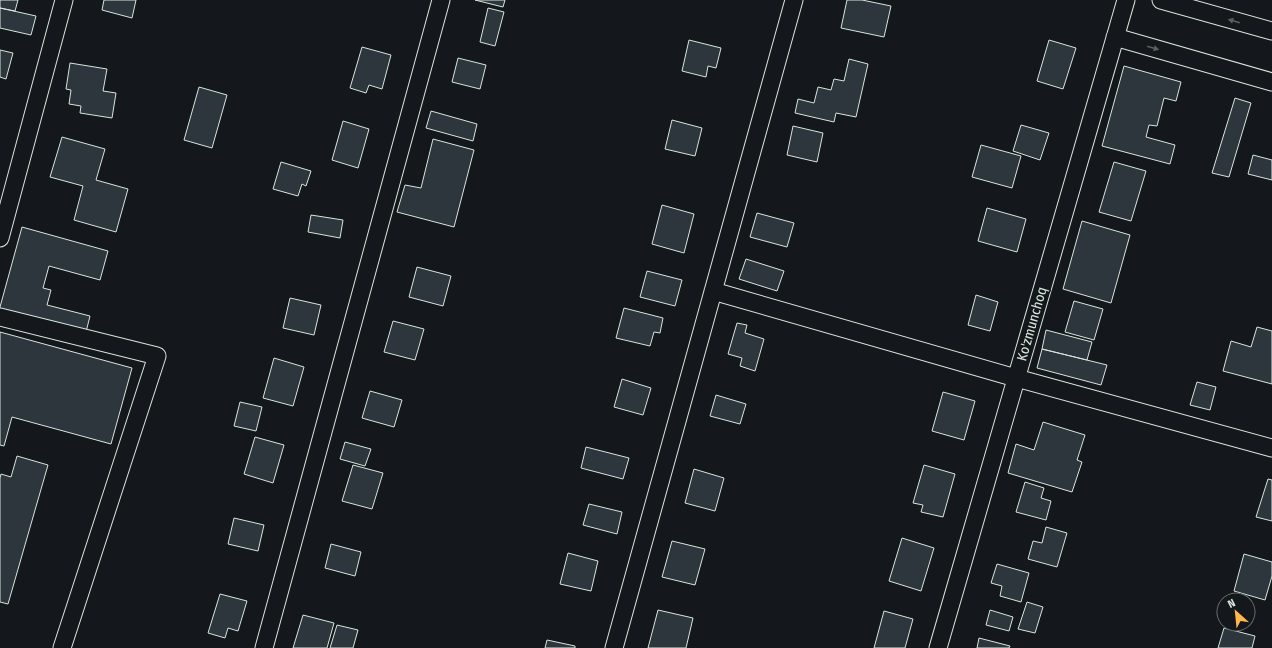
<svg xmlns="http://www.w3.org/2000/svg" width="1272" height="648" font-family="'Fira Sans Condensed',sans-serif">
	<style>
		.building { fill: #2c363c; stroke: #d8e6dc }
		.lines { fill: none; stroke-linecap: round; stroke-linejoin: round }
		.street-casing { stroke: #d8e6dc; stroke-width: 19 }
		.street { stroke: #14181c; stroke-width: 17 }
		.oneway { fill: #59605f }
		.labels { text-anchor: middle; dominant-baseline: central; stroke-width: 3; stroke-linejoin: round; paint-order: stroke }
		.street-label { font-size: 14px; fill: #d8e6dc; stroke: #14181c }
	</style>
	<rect width="100%" height="100%" fill="#14181c"/>
	<!-- building -->
	<path class="building" d="M0,0H18L15,11L0,8Z
		M104,0H136L132,18L102,10Z
		M475,0H505L503,7Z
		M847,0H862L891,6L884,37L841,28Z
		M0,8L36,16L31,35L0,28Z
		M488,8L504,12L495,46L480,42Z
		M689,40L721,48L716,68L708,66L706,77L682,71Z
		M1049,40L1076,48L1063,89L1037,81Z
		M362,47L391,55L382,89L369,85L366,93L350,88Z
		M0,50L13,53L6,79L0,77Z
		M458,58L486,65L480,89L452,82Z
		M849,59L868,64L856,117L836,113L834,122L795,113L798,99L814,103L818,87L831,90L834,79L844,81Z
		M70,63L107,69L103,91L116,93L112,118L80,113L81,106L69,104L71,90L66,89Z
		M1124,66L1181,82L1176,101L1164,98L1157,126L1149,125L1146,137L1175,145L1170,164L1102,146Z
		M199,87L227,95L212,148L184,140Z
		M1235,98L1251,103L1229,177L1212,173Z
		M431,111L477,124L473,141L426,128Z
		M672,120L702,128L695,156L665,149Z
		M343,121L369,129L358,168L332,160Z
		M1021,125L1049,133L1040,160L1013,151Z
		M793,126L823,133L817,162L787,155Z
		M62,137L105,149L96,180L128,189L116,232L74,220L83,186L50,177Z
		M433,139L474,150L454,227L397,212L405,185L421,188Z
		M981,145L1021,156L1012,188L972,177Z
		M1253,155L1272,160V180L1248,174Z
		M281,162L311,171L306,186L302,184L298,196L273,189Z
		M1114,162L1146,171L1131,221L1099,212Z
		M662,205L694,214L684,253L652,244Z
		M987,208L1026,219L1017,252L978,241Z
		M757,213L794,223L787,247L750,237Z
		M311,215L343,220L340,238L308,232Z
		M1082,221L1130,235L1111,303L1063,289Z
		M22,227L108,251L100,280L49,266L43,288L51,290L47,305L90,316L85,336L0,313V307Z
		M746,259L784,271L777,291L739,279Z
		M417,267L451,276L443,306L409,297Z
		M647,271L682,280L675,306L640,297Z
		M976,295L998,302L990,331L968,325Z
		M290,298L321,305L314,335L283,328Z
		M1074,301L1103,309L1094,340L1065,332Z
		M624,308L663,318L660,333L654,332L650,346L616,338Z
		M393,321L424,329L415,360L384,352Z
		M737,323L747,325L745,333L764,339L755,371L740,366L742,358L728,354Z
		M1257,327L1272,331V384L1223,371L1231,341L1251,347Z
		M1046,330L1092,342L1087,360L1042,349Z
		M0,332L132,368L111,444L12,417L4,446L0,445Z
		M1042,349L1107,365L1101,385L1037,368Z
		M274,358L304,367L293,406L263,398Z
		M622,379L651,388L643,415L614,407Z
		M1197,382L1216,387L1210,410L1190,405Z
		M370,391L402,400L394,427L362,418Z
		M943,392L975,401L964,440L932,431Z
		M716,395L746,404L740,424L710,416Z
		M240,402L262,407L256,431L234,426Z
		M1043,422L1085,435L1077,460L1082,462L1072,492L1008,473L1016,444L1034,450Z
		M255,437L284,445L273,483L244,474Z
		M345,442L371,449L365,466L340,459Z
		M586,447L629,458L623,479L581,468Z
		M17,456L48,465L8,604L0,602V478L1,474L11,477Z
		M353,465L383,473L372,509L342,501Z
		M924,465L955,474L943,517L921,512L923,505L913,503Z
		M694,469L724,478L715,511L685,503Z
		M1268,479L1272,480V521L1256,517Z
		M1025,482L1044,488L1041,498L1051,501L1046,520L1016,512Z
		M589,504L622,512L617,534L583,525Z
		M234,518L264,525L258,551L228,544Z
		M1046,527L1067,533L1057,567L1028,559L1033,541L1042,543Z
		M902,538L934,548L921,591L889,581Z
		M672,541L705,549L695,585L662,577Z
		M331,544L361,552L355,576L325,568Z
		M568,553L598,561L591,591L560,584Z
		M1244,554L1272,562V576L1265,600L1234,591Z
		M997,564L1029,573L1021,602L1000,596L1002,586L991,583Z
		M220,594L247,601L238,631L228,628L225,638L208,633Z
		M1027,602L1043,607L1035,633L1018,629Z
		M658,610L693,618L686,648H648Z
		M990,610L1013,617L1009,631L986,625Z
		M884,611L913,619L905,648H874Z
		M303,615L334,623L327,648H293Z
		M337,625L358,630L353,648H330Z
		M1224,628L1255,636L1252,648H1218Z
		M979,638L1010,646L1009,648H977Z
		M547,640L575,646V648H545Z"/>
	<g class="lines">
		<defs>
			<path id="street" d="M1161,0L1272,31
				M1115,37L1272,82
				M0,238L64,0
				M713,291L1016,378L1272,448
				M0,317L157,356L62,648
				M264,648L441,0
				M614,648L794,0
				M938,648L1126,0"/>
		</defs>
		<!-- street casing -->
		<use href="#street" class="street-casing"/>
		<!-- street -->
		<use href="#street" class="street"/>
	</g>
	<!-- one-way arrows -->
	<defs><path id="oneway-solid" d="M-6-.8H1V-3.2L6.5 0L1 3.2V.8H-6Z"/></defs>
	<g class="oneway">
		<use href="#oneway-solid" transform="translate(1234 21) rotate(-164)"/>
		<use href="#oneway-solid" transform="translate(1153 48) rotate(16)"/>
	</g>
	<g class="labels">
		<!-- street labels -->
		<g class="street-label">
			<text transform="translate(1032 324) rotate(-74)">Ko'zmunchoq</text>
		</g>
	</g>
	<!-- north arrow -->
	<g transform="translate(1236 612) rotate(333)"><circle r="19" fill="#14181c" stroke="#626a69"/>
	<path d="M0-3L7 15L0 10L-7 15Z" fill="#ffb74d"/>
	<text y="-6" font-size="11" font-weight="bold" text-anchor="middle" fill="#d8e6dc">N</text>
	</g>
</svg>
